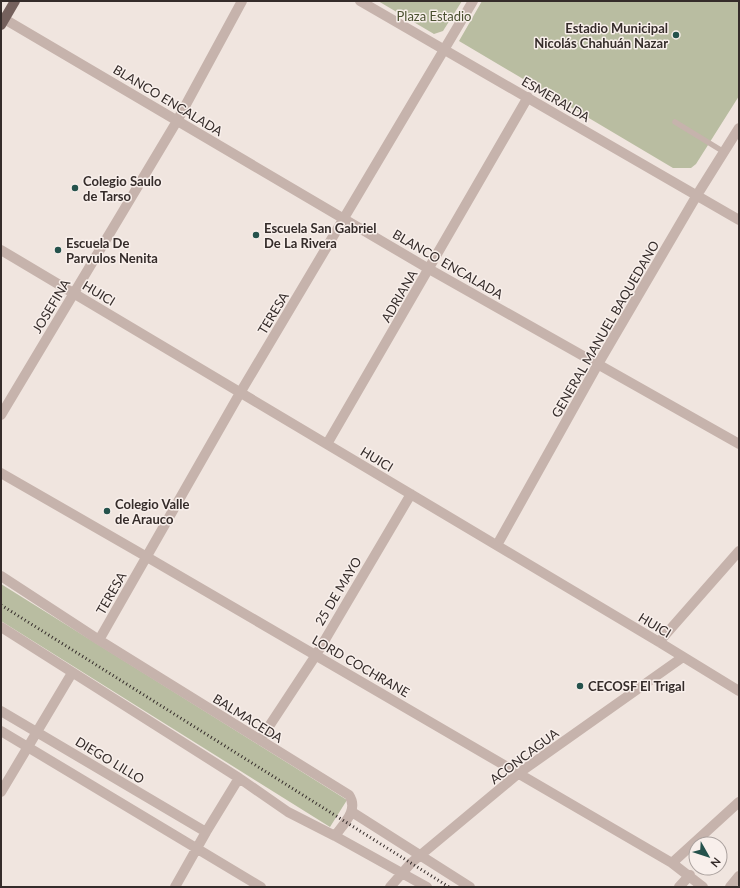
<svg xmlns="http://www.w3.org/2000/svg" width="740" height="888" font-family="Lato,sans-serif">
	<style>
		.green { fill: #b9bda1 }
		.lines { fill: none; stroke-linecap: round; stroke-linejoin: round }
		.service { stroke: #c6b3ac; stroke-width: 5.5 }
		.minor { stroke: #c6b3ac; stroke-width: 10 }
		.primary { stroke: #75615d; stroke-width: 10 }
		.rail { stroke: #352c2a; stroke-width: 3; stroke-dasharray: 1 3; stroke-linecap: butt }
		.poi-dot { fill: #25524c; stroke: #f8efeb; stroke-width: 1.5 }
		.labels { text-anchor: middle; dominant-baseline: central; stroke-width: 3; stroke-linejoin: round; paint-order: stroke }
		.park-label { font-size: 13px; fill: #4b5131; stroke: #f8efeb }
		.poi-label { font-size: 13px; font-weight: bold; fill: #352c2a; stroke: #f8efeb; text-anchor: start }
		.street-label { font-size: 13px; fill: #352c2a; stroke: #f8efeb }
	</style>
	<rect width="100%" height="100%" fill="#f0e5df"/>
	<!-- green -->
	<path class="green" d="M378,1H462L443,31L434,34Z
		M482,1H739V96L696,164L691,168H673L459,41Z
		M1,584L347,800L330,827L1,621Z"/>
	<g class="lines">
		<!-- service -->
		<path class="service" d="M675,122L724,152"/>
		<!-- minor -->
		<path class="minor" d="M360,1L739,220
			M1,17L429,269L739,444
			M1,250L659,642L739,691
			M1,415L177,121L242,1
			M327,444L528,97
			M1,473L147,557L672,863L703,887
			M497,545L598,364L697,195L739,128
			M1,576L99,640L349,795C359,810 344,823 335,836
			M1,627L239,778L288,812L335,836L427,887
			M99,640L240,393L473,1
			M659,642L739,551
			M1,711L206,832
			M1,731L261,887
			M260,740L316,655L411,494
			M1,792L72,673
			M352,812L470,887
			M672,863L739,802
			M175,887L206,832L239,778
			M390,887L411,863L519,773L683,657
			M679,887L690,875
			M730,887L739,876"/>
		<!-- primary -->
		<path class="primary" d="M1,25L15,1"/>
		<!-- rail -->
		<path class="rail" d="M1,605L449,887"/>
	</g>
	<!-- markers -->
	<g class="poi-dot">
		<circle cx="676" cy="35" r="4"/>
		<circle cx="75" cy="188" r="4"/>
		<circle cx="256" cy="235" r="4"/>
		<circle cx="58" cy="250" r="4"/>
		<circle cx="107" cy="511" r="4"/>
		<circle cx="580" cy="686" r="4"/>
	</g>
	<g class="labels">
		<!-- park labels -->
		<g class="park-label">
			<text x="434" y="16">Plaza Estadio</text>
		</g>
		<!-- poi labels -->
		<g class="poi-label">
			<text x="668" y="28" text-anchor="end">Estadio Municipal<tspan x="668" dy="15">Nicolás Chahuán Nazar</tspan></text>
			<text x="83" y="181">Colegio Saulo<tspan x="83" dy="15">de Tarso</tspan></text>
			<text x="264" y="228">Escuela San Gabriel<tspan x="264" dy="15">De La Rivera</tspan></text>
			<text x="66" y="243">Escuela De<tspan x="66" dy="15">Parvulos Nenita</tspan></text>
			<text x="115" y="504">Colegio Valle<tspan x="115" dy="15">de Arauco</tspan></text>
			<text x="588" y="686">CECOSF El Trigal</text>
		</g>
		<!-- street labels -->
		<g class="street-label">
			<text transform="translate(556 99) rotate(30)">ESMERALDA</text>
			<text transform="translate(168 100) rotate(31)">BLANCO ENCALADA</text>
			<text transform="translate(448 264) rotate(30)">BLANCO ENCALADA</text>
			<text transform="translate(99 293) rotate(31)">HUICI</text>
			<text transform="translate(399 296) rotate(-60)">ADRIANA</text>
			<text transform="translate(51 306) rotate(-59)">JOSEFINA</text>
			<text transform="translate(273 313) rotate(-59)">TERESA</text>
			<text transform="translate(605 329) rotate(-60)">GENERAL MANUEL BAQUEDANO</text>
			<text transform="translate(377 459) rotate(31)">HUICI</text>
			<text transform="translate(338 591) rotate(-59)">25 DE MAYO</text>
			<text transform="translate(111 593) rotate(-60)">TERESA</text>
			<text transform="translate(655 625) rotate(31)">HUICI</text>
			<text transform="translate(361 666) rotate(30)">LORD COCHRANE</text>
			<text transform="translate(248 718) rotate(32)">BALMACEDA</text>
			<text transform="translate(524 756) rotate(-37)">ACONCAGUA</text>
			<text transform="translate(110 760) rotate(31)">DIEGO LILLO</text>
		</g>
	</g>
	<!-- border -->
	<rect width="740" height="888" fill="none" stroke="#352c2a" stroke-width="4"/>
	<!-- north arrow -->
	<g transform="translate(708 856) rotate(129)"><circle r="19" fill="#f8efeb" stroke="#aaa19e"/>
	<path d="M0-3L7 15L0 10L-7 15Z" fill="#25524c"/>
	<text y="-6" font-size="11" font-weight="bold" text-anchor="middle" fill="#352c2a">N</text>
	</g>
</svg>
